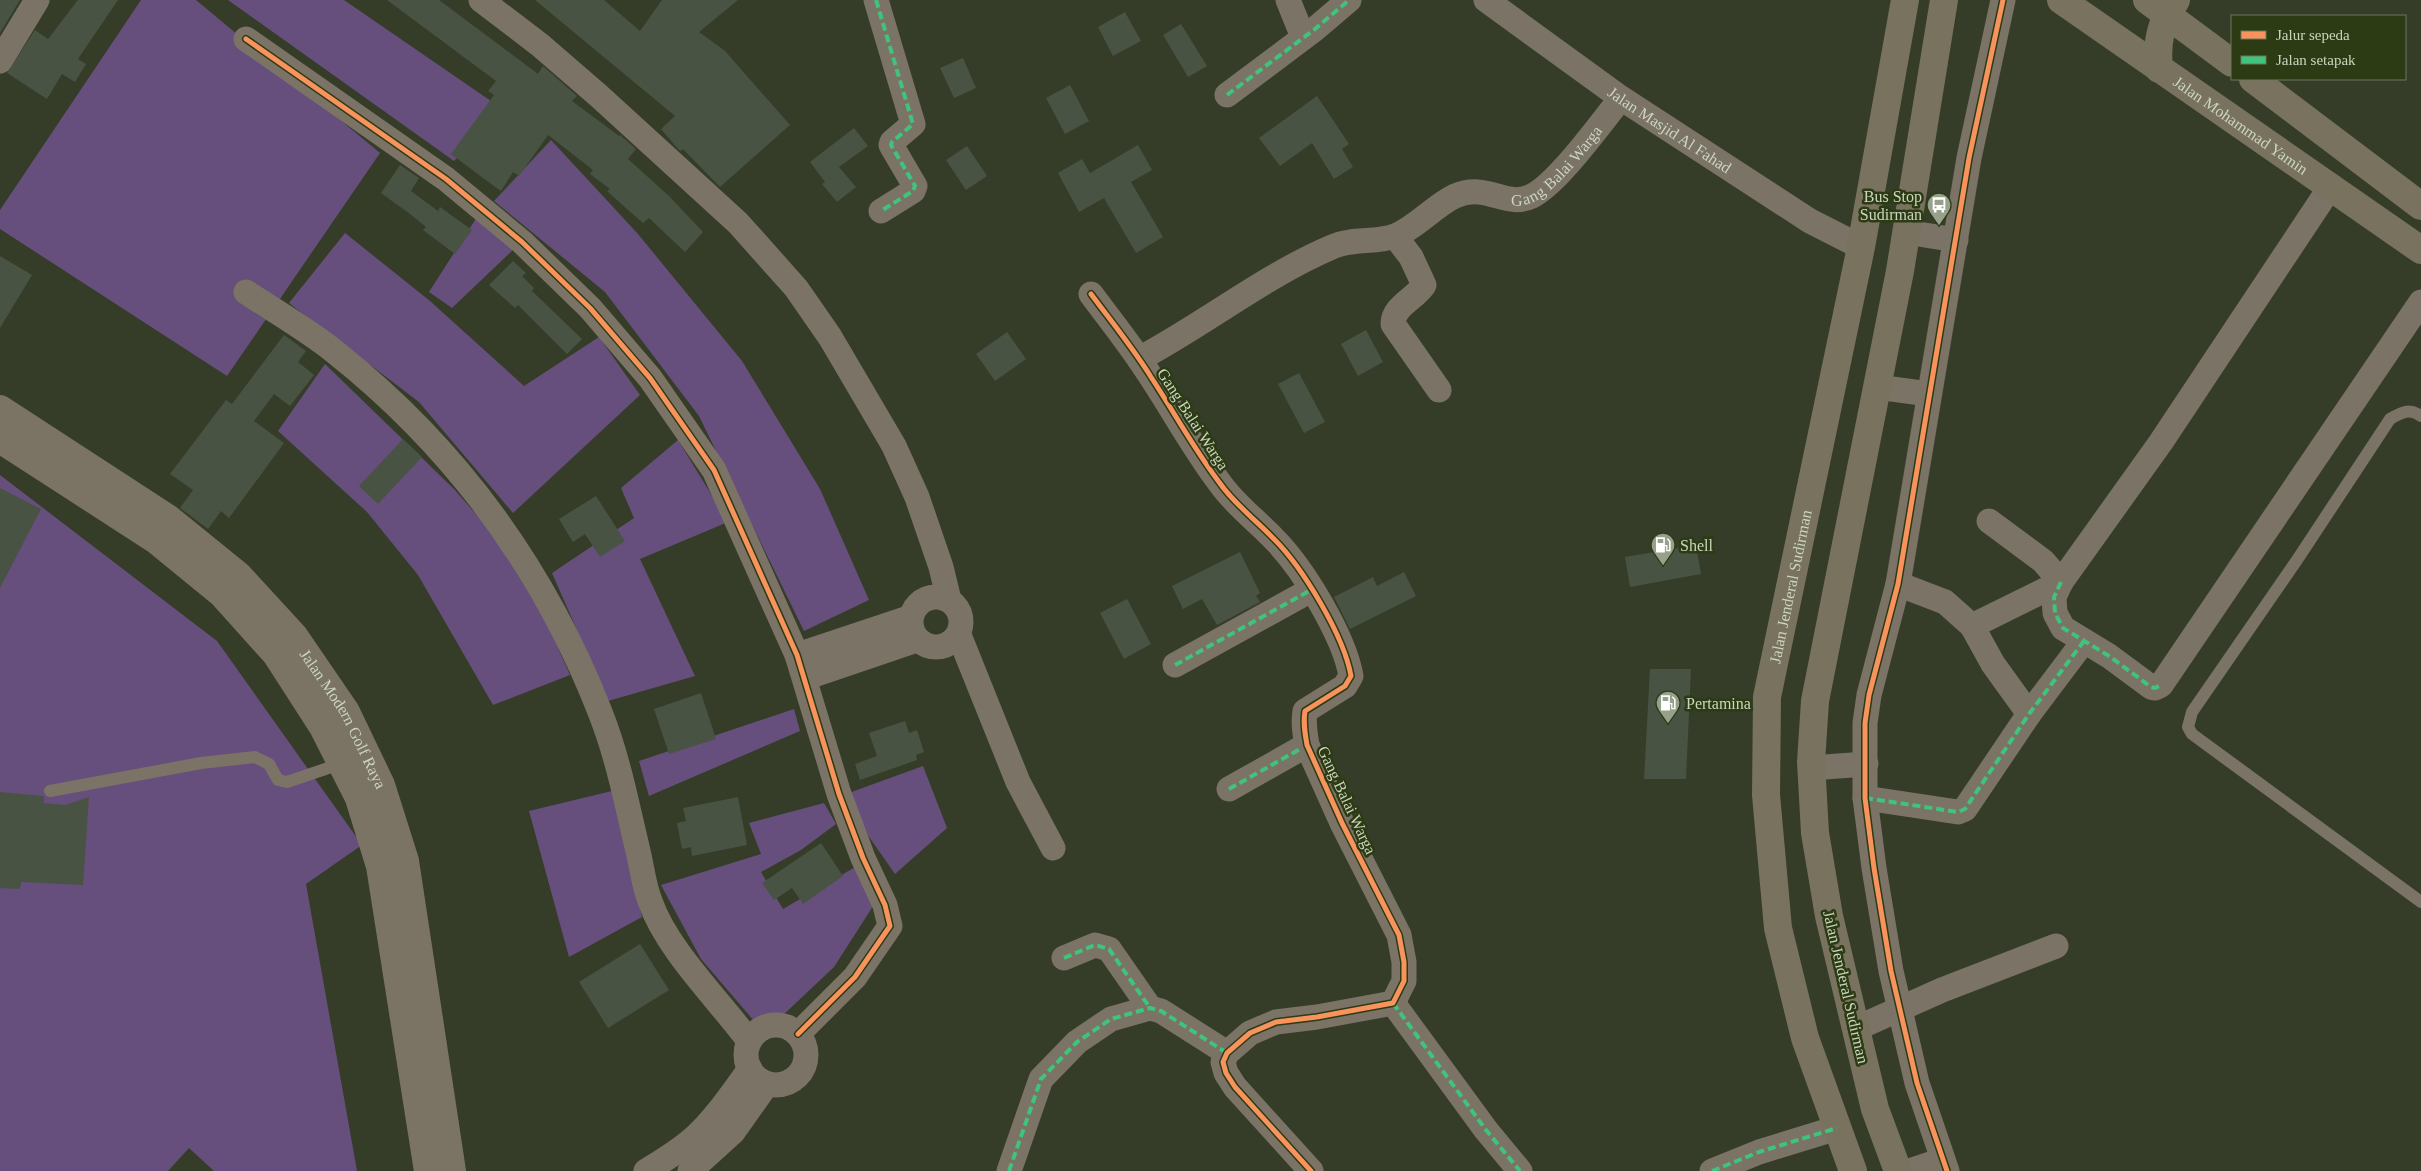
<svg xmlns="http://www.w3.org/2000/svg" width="2421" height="1171" font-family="'Times New Roman',serif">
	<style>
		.green { fill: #664f7c }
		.building { fill: #495343 }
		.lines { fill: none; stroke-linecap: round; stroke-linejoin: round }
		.lane { stroke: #7b7366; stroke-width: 12 }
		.street { stroke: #7b7366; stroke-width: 25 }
		.secondary { stroke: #7b7464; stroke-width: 28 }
		.primary { stroke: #78725f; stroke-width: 28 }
		.quiet { stroke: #40c37c; stroke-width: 4; stroke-dasharray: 8 4; stroke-linecap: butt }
		.cycleway-casing { stroke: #2c3b14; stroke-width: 8 }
		.cycleway { stroke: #f8935d; stroke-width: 5 }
		.labels { text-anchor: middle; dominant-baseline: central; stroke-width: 5; stroke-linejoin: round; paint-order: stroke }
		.street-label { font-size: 16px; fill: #cbd5bf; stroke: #2c3b14 }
		.poi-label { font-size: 16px; fill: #cbd5bf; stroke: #2c3b14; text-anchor: start }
	</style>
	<rect width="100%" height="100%" fill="#353d28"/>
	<!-- green -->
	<path class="green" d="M141,0H196L380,153L227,376L0,229V210Z
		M228,0H344L504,110L454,161Z
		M551,140L638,234L742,361L820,489L869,600L804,631L699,416L605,292L494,201Z
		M477,217L515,248L452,308L429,292Z
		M345,233L430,301L524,386L599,337L640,395L513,513L419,402L289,303Z
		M325,364L454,489L496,537L547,623L570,675L493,705L418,575L367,512L278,431Z
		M678,440L728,522L640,559L695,676L608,701L552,573L634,518L621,488Z
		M0,475L217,641L362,845L306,884L357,1171H214L189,1148L168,1171H0Z
		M794,709L800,731L649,796L639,761Z
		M923,766L947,828L895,874L860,824L846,794Z
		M612,791L642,917L569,957L529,811Z
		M824,803L836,824L801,850L761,872L783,909L857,866L875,903L834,967L781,1017L755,1022L701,959L661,885L761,854L749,823Z"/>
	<!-- building -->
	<path class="building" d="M0,0H20L0,33Z
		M78,0H118L78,59L86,64L75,82L62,74L47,99L7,73L35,30L48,39Z
		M387,0H439L538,74L543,66L577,96L572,101L619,136L620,135L636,149L628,159L669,196L703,232L685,252L649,218L643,223L628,210L607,191L610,189L590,174L593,170L548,135L519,176L513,172L501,191L487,181L451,154L494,95L488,91L496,81Z
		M535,0H604L640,31L662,0H738L699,32L725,51L790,125L720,187L683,149L681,151L679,150L661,129L675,116Z
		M1125,12L1141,41L1113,56L1098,27Z
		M1181,24L1207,66L1188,77L1163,35Z
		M963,58L976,88L954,98L940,68Z
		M1070,85L1089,121L1065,134L1046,98Z
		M1317,96L1349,144L1342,149L1353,167L1334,179L1312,143L1280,166L1259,138Z
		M854,128L868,146L839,167L856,187L837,202L822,184L825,182L810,162Z
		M1138,145L1152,170L1131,182L1163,237L1136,253L1104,198L1079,212L1058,173L1082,159L1090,173Z
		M967,146L987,176L966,190L946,160Z
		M400,165L419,178L411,191L438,211L440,207L472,230L455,254L423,230L426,227L410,214L381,193Z
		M0,256L32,275L0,328Z
		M513,261L526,273L522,276L534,288L532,291L582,339L567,354L518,305L515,308L489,285Z
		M1366,330L1383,362L1358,376L1341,344Z
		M1007,332L1026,359L995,381L976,354Z
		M284,335L306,351L298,362L314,375L290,406L274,394L254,421L284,443L229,518L221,511L208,529L180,508L193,490L170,474L226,400L232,404Z
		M1299,373L1325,422L1304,433L1278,384Z
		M403,439L422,457L378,504L359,486Z
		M0,488L41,509L0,588Z
		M596,496L625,541L600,557L585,534L573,542L559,519Z
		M1696,545L1701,574L1630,587L1625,557Z
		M1240,552L1260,593L1256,596L1260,602L1217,625L1202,599L1183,609L1172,586Z
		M1404,572L1416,596L1350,629L1334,597L1373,577L1377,586Z
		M1127,599L1151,644L1124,659L1100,613Z
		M1650,669H1691L1686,779H1644Z
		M701,693L716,739L669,754L654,709Z
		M905,721L909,733L917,730L924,752L916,755L917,760L860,780L855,764L877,756L869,733Z
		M0,792L44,796V803L65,805L89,797L83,885L21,882L20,889L0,888Z
		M738,797L747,845L692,856L691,847L682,849L677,823L686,821L683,808Z
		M821,843L843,876L803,904L792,888L774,900L762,883Z
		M640,944L669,990L608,1028L579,982Z"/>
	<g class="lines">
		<!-- lane -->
		<path class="lane" d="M2421,416C2409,408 2402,412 2390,419L2297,560L2192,712L2188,727L2192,734L2421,902
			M50,791L201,763L255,757L269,764L278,780L287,782L343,763"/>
		<!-- street -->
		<g class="street">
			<path d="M481,0L540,45L599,96L738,223L796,288L830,337L894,446L917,497L941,567L949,600"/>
			<path d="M876,0L913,124L892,142L891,145L915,186L913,191L881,211"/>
			<path d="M1288,0L1303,37"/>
			<path id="s1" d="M1486,0L1621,98L1810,221L1861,247"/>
			<path d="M246,39L446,179L522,242L590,308L650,378L714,470L797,655L839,794L863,858L885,905L890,926L855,977L798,1034"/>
			<path d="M0,61L37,0"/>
			<path d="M1227,95L1315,29L1349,0"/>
			<path d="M1906,232L1956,240"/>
			<path d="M1395,236L1411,257L1424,285C1415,299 1393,306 1393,324L1439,390"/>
			<path d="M246,292C276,312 308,330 335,352C456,448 544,569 600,712C618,757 627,805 638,851C642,868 644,886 650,901C667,950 718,999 749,1041"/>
			<path d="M1091,294C1111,321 1133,348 1151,377C1174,412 1194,449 1219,482C1234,504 1256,520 1274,539C1303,568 1344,636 1351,676L1345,686L1305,711C1303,723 1305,734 1307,745L1342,823L1399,935L1404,962V981L1393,1003L1317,1017L1276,1022L1250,1033L1227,1053L1223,1062L1226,1073L1235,1087L1311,1171"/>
			<path id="s2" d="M1139,359C1205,324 1264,276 1332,247C1351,238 1376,243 1395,236C1417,227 1434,206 1455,196C1488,182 1506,209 1532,196C1558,183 1601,123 1621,98"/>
			<path d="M1877,387L1929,394"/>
			<path d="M1989,521L2043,561L2061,582L2161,442L2331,186"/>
			<path d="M2061,582L2054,597L2055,613L2063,628L2109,656L2151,687L2155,688L2161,685L2421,302"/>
			<path d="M1898,584L1945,602L1972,626L1993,664L2029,714"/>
			<circle cx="936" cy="622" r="25"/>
			<path d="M1972,626L2061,582"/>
			<path d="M959,635L1018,782L1053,848"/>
			<path d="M797,655L911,617"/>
			<path d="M1175,665L1311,590"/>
			<path d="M805,678L917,640"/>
			<path d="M1811,768L1866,764"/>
			<path d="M1229,789L1307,745"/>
			<path d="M1865,798L1958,812L1965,809L2029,714L2084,641"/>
			<path d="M1064,958L1095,945L1109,949L1150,1008"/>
			<path d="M1393,1003L1486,1130L1520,1171"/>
			<circle cx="776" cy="1055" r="30"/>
			<path d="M1855,1029L1942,990L2056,946"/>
			<path d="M646,1171C663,1161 679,1151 694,1138C716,1118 732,1093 750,1069"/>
			<path d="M690,1171L733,1132L767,1084"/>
			<path d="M1009,1171L1041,1079L1077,1042L1111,1019L1150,1008L1161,1011L1227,1053"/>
			<path d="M1712,1171L1759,1152L1837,1128"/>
			<path d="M1909,1171L1942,1160"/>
			<path d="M1947,1171L1917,1083L1891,971L1874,868L1865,798V723L1869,695L1898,584L1969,158L2003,0"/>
		</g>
		<!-- secondary -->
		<g class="secondary">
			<path id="s3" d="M0,409L169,519L238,575L294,636L346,712L381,785L405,861L452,1171"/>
			<path d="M0,439L156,540L222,594L276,654L323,727L359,798L380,866L428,1171"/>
		</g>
		<!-- primary -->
		<g class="primary">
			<path id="s4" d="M2061,0L2421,250"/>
			<path d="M2147,0L2232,63"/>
			<path d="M2159,69C2156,41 2161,23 2176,0"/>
			<path d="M2253,79L2421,206"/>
			<path id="s5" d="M1853,1171L1805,1038L1778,928L1766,795L1767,697L1861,247L1905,0"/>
			<path d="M1898,1171L1875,1109L1829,916L1815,833L1811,762L1815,701L1900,271L1944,0"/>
		</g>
		<!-- quiet -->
		<path class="quiet" d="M876,0L913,124L892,142L891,145L915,186L913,191L881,211
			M1227,95L1315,29L1349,0
			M2061,582L2054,597L2055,613L2063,628L2109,656L2151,687L2155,688L2161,685
			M1175,665L1311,590
			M1229,789L1302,748
			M1865,798L1958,812L1965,809L2029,714L2084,641
			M1064,958L1095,945L1109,949L1150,1008
			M1393,1003L1486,1130L1520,1171
			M1009,1171L1041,1079L1077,1042L1111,1019L1150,1008L1161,1011L1227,1053
			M1712,1171L1759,1152L1837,1128"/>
		<defs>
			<path id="cycleway" d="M246,39L446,179L522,242L590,308L650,378L714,470L797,655L839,794L863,858L885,905L890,926L855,977L798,1034
				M1091,294C1111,321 1133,348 1151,377C1174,412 1194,449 1219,482C1234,504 1256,520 1274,539C1303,568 1344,636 1351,676L1345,686L1305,711C1303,723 1305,734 1307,745L1342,823L1399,935L1404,962V981L1393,1003L1317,1017L1276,1022L1250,1033L1227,1053L1223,1062L1226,1073L1235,1087L1311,1171
				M1947,1171L1917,1083L1891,971L1874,868L1865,798V723L1869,695L1898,584L1969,158L2003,0"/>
		</defs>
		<!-- cycleway casing -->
		<use href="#cycleway" class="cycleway-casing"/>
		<!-- cycleway -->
		<use href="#cycleway" class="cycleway"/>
	</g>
	<!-- icons -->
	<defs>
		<symbol id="bus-pin" viewBox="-11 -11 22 30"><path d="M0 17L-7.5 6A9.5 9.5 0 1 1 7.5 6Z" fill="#96a08a" stroke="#2c3b14"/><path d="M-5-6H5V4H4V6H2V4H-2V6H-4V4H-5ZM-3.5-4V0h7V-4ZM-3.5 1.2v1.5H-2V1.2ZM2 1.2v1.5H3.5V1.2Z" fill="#fff"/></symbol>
		<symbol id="fuel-pin" viewBox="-11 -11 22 30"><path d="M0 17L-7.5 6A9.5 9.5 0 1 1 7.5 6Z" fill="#96a08a" stroke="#2c3b14"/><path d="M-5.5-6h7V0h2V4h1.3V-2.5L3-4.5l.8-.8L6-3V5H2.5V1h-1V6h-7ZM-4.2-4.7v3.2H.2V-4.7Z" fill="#fff"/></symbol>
	</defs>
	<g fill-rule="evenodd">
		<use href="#bus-pin" x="1925" y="191" width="28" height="38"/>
		<use href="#fuel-pin" x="1649" y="531" width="28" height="38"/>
		<use href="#fuel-pin" x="1654" y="689" width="28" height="38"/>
	</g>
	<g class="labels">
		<!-- street labels -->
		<g class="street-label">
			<text stroke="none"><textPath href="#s4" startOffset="219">Jalan Mohammad Yamin</textPath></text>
			<text stroke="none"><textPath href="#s1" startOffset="225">Jalan Masjid Al Fahad</textPath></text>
			<text stroke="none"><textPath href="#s2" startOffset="476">Gang Balai Warga</textPath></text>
			<text transform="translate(1193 419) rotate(57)">Gang Balai Warga</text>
			<text stroke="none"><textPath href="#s5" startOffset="599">Jalan Jenderal Sudirman</textPath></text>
			<text stroke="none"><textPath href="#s3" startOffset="470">Jalan Modern Golf Raya</textPath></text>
			<text transform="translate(1347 800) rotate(65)">Gang Balai Warga</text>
			<text transform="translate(1846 987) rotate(77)">Jalan Jenderal Sudirman</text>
		</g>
		<!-- poi labels -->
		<g class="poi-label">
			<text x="1922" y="196" text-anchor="end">Bus Stop<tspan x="1922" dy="18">Sudirman</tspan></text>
			<text x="1680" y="545">Shell</text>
			<text x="1686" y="703">Pertamina</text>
		</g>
	</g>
	<!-- legend -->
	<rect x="2231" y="15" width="175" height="65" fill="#2c3b14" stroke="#6c7958"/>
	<rect x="2241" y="31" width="25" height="8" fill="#f8935d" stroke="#6c7958"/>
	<text x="2276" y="40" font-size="15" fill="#cbd5bf">Jalur sepeda</text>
	<rect x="2241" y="56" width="25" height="8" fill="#40c37c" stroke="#6c7958"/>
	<text x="2276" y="65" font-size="15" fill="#cbd5bf">Jalan setapak</text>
</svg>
